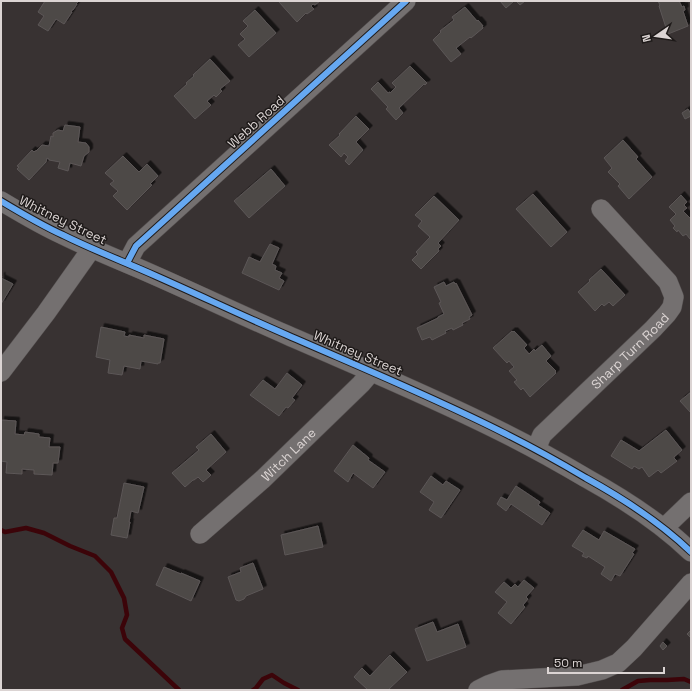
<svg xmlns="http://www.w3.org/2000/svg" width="692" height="691" font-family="'Space Grotesk',sans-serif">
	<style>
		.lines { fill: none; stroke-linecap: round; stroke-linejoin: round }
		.stream { stroke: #3c0409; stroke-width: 4.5 }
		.building { fill: #4d4847; stroke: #5c5757; filter: url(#shadow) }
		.minor-casing { stroke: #544f4f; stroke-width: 20 }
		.minor { stroke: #747070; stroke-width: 19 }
		.cycleway-casing { stroke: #1e1a19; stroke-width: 8 }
		.cycleway { stroke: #66a8f1; stroke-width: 6 }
		.labels { text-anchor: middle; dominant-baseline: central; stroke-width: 3; stroke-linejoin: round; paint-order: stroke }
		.street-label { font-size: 13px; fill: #dbd4d3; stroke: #1e1a19 }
	</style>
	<defs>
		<filter id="shadow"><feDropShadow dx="3.5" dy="-3.5" stdDeviation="0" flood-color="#0009"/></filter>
	</defs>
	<rect width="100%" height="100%" fill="#383232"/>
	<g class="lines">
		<!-- stream -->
		<path class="stream" d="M1,530L5,532L26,528L44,533L70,546L95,556L111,572L124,598L127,615L122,628L125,639L179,690
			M253,690L256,688L263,679L272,675L284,683L298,690
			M622,690L638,681L650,680H667L684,679L691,682"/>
	</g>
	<!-- building -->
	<path class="building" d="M45,1H79L76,4H77L73,10H72L71,12H72L64,24L56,19L48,31L38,25L44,16L38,12Z
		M280,1H320L315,5L313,4L311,6L314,9L307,14L306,13L297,22L279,2Z
		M500,1H514L506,8Z
		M516,1H525L520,5Z
		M658,1H679L682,7L684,6L685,10L683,11L688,26L668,34L659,6L660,5Z
		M465,7L477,21L478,20L483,26H482L483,28L471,38L470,37L456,48L461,54L451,62L433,40L441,32L440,31L454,20L452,17Z
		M255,10L276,33L249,57L238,45L245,39L240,34L248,26L243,21Z
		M210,59L230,81L220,89L222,91L216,97L214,95L207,101L211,105L195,119L174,96L187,84L186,83L194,76L193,75Z
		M410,66L427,83L425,85L424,84L399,108L403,113L396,120L386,109L388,107L371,89L378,82L388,93L390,92V93L396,87L392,83Z
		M688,109L691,114V116L685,119L682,113Z
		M356,116L369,129L356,142L363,150L349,165L345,161L348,157L344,153L341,157L329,145L340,135L339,134Z
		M65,125L80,127L78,142L86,143L89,147V152L84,156L81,166L70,163L68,171L58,168L60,162L49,160V159L47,158L46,162L29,180L17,169L19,167L17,166L32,150L34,152L35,151H36L42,145L49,146L51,136L53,137V133L58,130L63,131Z
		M623,140L638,157L636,159L652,177L629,199L618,186L620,184L608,172L612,168L604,158Z
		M123,156L139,172L147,164L158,176L150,184L152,185L127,210L113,196L118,191L110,184L114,181L105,173Z
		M271,169L285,186L249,218L234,201Z
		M533,194L567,232L551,247L516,209Z
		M681,195L687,202L684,205L687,208L683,211L691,219V238L690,239L686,234L683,236L678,230L677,232L673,228L675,226L670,220L676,214L669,207Z
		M434,196L459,220L438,243L441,246L438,249L439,251L421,269L412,260L418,254L416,252L430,237L418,226L422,221L415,215Z
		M270,244L279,248L272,264L276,266L275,270L282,273L279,278L284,281L279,290L242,273L249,257L260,262Z
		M601,269L625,295L613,306L609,302L604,306L602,304L595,311L578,292L590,281L589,280Z
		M1,276H2L1,278L13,284L1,304Z
		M444,282L446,286L454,282L455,284L456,283L472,315L469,317L470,319L462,323L463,325L453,330L452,328L445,331L446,333L432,340L430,337L422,340L417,328L438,318V317L444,314L439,303L441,302L434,287Z
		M101,327L125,332L124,336L129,337V335L144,338V335L164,339L160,363H158V364L141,361L140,369L124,366L122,375L108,373L110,360L96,357Z
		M512,331L513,332L514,331L527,345L524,348L529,354L534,349L535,351L542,345L551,356L546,361L556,371L555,372L556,373L530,397L523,388L521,390L514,382L517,380L509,371L514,367L509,361L507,363L493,348Z
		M287,373L302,385L292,398L295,400L288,408L286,407L279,416L250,395L263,380L275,389Z
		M691,392V413L680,401Z
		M1,420L16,421L15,434L24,435L25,432L39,434V437L50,438L49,447H60L58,463H53L52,475L34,474V470L22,469V474L6,473L7,462L1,461Z
		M666,430L682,450L674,457V458L677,461L661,473L658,470L649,477L642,467L639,469L634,466L632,469L611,456L621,440L639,451Z
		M211,434L226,452L206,470L211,475L203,482L198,477L194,480H193L185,487L172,473L199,450L196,447Z
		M353,445L369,458L368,460L385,472L373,488L353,473L348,482L334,471Z
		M431,476L443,485L446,481L460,490L441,518L429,510L434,502L420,492Z
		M124,483L144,487L138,513L131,511L129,522H130L127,538L111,535L114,518H117Z
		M516,486L540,502L538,505L550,513L542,525L511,504L506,511L497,504L501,497L507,500Z
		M318,526L323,547L285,555L281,535Z
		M583,530L599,540L604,531L635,549L632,553L634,554L620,576L615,574L611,581L601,574L605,567L588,556L587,558L582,556L584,553L572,546Z
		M253,563L263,589L246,596L244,599L239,601L236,600L228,577L241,572L240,568Z
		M164,567L181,574V573L200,581L191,601L156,585Z
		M524,580L534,588L526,597L528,599L523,605L525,607L511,624L498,613L507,602L495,592L504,582L511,588L515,584L518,587Z
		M433,622L437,632L458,624L466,647L427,661L415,629Z
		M691,630V638L687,634Z
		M663,642L667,646L663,650L660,646Z
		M390,655L407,672L388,690H368L354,677L362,668L370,676Z"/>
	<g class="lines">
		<defs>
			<g id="minor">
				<path d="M1,201C21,213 41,225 63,235C93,250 125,262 156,276C199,295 243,316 287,335C360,367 433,397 504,433C532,447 559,462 586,478C624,499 660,522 691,552"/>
				<path d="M127,263L136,246L406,1"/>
				<path d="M1,372L46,313L92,248"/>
				<path id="s1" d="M536,449L542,435L653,329L667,314L672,307L674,297L668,282L601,209"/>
				<path d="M664,528L691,502"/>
				<path id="s2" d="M200,534L263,479L361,384L372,371"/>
				<path d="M478,690L488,685L502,680L577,676L602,670L618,663L634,648L691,583"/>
			</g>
		</defs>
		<!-- minor casing -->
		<use href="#minor" class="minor-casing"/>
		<!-- minor -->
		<use href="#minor" class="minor"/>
		<defs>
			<path id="cycleway" d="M1,201C21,213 41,225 63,235C93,250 125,262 156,276C199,295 243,316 287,335C360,367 433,397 504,433C532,447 559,462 586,478C624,499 660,522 691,552
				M127,263L136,246L406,1"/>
		</defs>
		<!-- cycleway casing -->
		<use href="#cycleway" class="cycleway-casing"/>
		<!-- cycleway -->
		<use href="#cycleway" class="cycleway"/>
	</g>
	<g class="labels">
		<!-- street labels -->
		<g class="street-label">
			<text transform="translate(256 122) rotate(-42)">Webb Road</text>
			<text transform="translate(63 220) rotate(26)">Whitney Street</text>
			<text stroke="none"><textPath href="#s1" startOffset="137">Sharp Turn Road</textPath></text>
			<text transform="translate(358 353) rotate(23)">Whitney Street</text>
			<text stroke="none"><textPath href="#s2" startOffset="119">Witch Lane</textPath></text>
		</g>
	</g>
	<!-- border -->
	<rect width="692" height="691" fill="none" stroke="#dbd4d3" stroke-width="4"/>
	<!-- north arrow -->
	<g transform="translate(656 36) rotate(257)" stroke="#1e1a19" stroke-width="3" paint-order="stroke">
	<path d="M0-3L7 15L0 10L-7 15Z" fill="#dbd4d3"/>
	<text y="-6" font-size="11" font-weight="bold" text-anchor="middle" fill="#dbd4d3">N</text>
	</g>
	<!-- scale -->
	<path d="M548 667v6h116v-6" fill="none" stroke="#dbd4d3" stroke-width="2"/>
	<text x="554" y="667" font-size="12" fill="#dbd4d3" stroke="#1e1a19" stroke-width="3" paint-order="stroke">50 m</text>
</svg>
